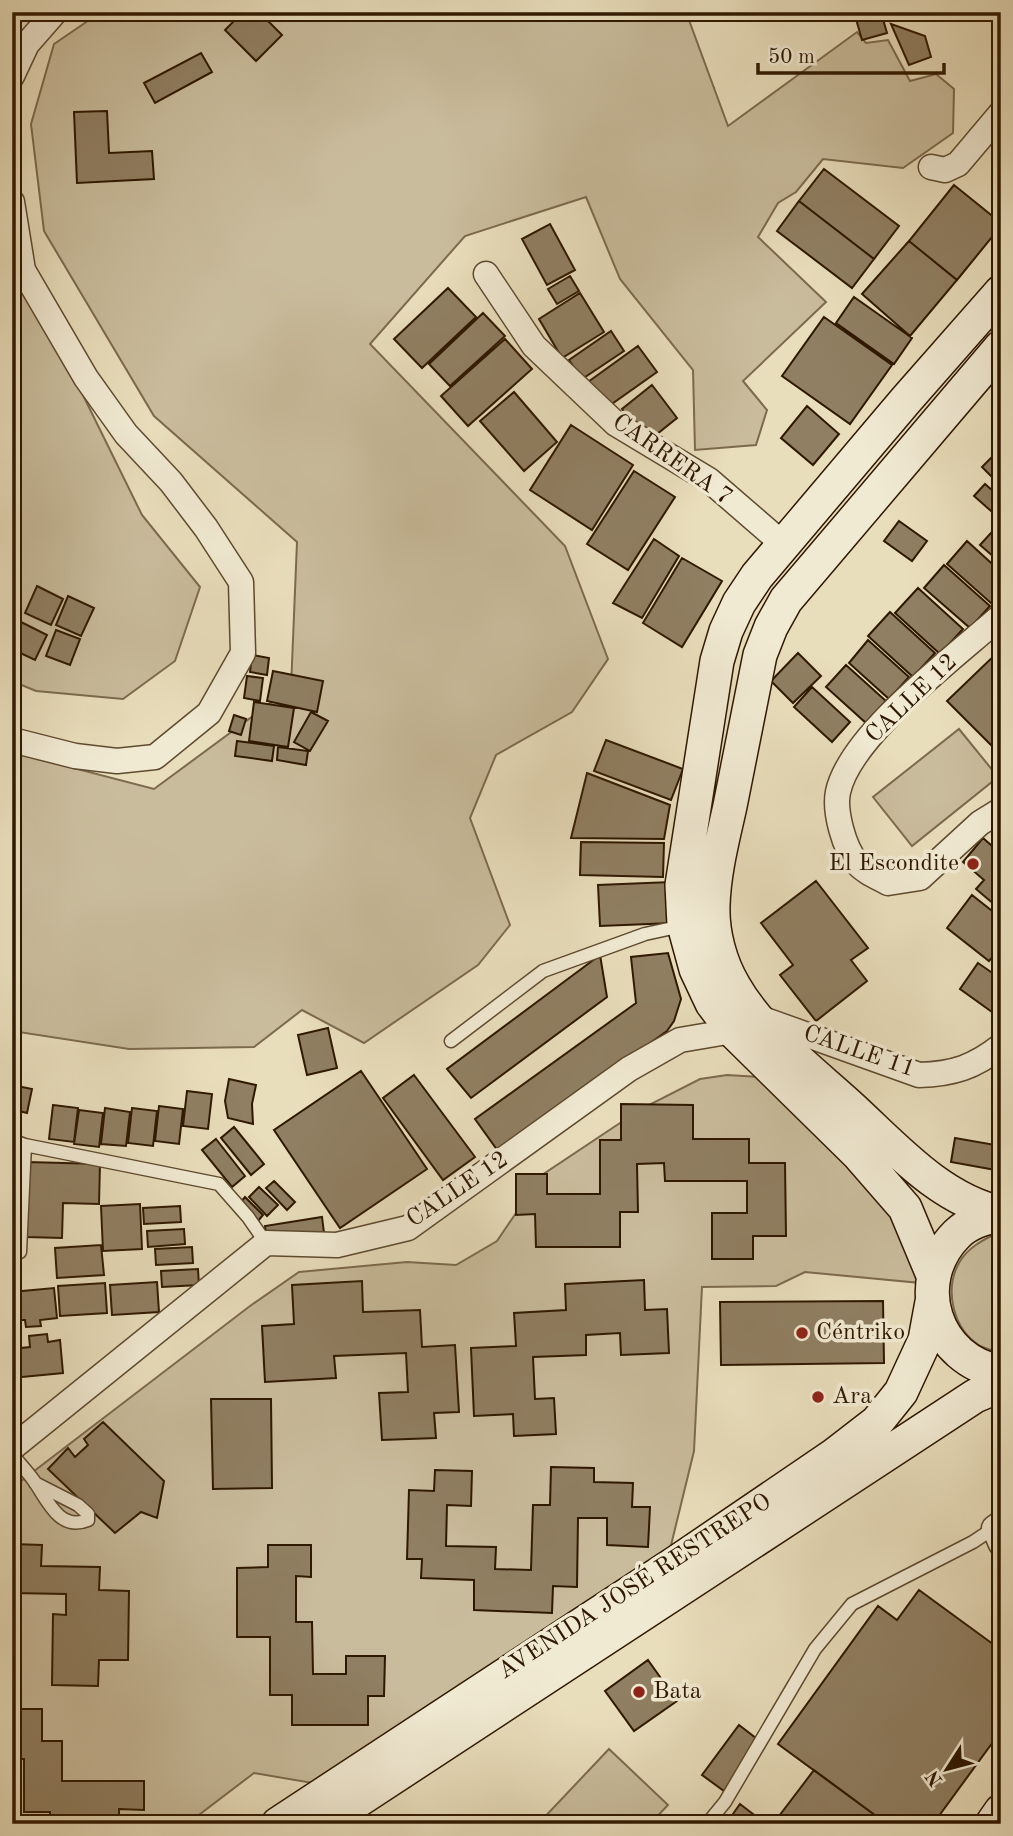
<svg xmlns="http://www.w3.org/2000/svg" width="1013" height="1836" font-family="'Old Standard TT',serif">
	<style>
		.green { fill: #c9bc9c; stroke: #7c6a4e; stroke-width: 2 }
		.building { fill: #907f62; stroke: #2f1800; stroke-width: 2 }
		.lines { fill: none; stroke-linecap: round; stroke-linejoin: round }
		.lane-casing { stroke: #5e4a2f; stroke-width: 15 }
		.street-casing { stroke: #5e4a2f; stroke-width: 27 }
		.secondary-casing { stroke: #2f1800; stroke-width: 36 }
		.lane { stroke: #f1ead3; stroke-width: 12 }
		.street { stroke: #f1ead3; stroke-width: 24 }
		.secondary { stroke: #f1ead3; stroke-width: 33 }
		.poi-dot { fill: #8f2418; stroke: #f1ead3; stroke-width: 2.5 }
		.labels { text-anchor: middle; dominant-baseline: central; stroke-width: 7; stroke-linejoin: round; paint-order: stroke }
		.street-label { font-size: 24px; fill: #2f1800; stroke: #f1ead3 }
		.poi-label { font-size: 24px; fill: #2f1800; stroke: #f1ead3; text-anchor: start }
	</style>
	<rect width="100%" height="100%" fill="#e9debc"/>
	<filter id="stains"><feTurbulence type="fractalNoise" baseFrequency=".00286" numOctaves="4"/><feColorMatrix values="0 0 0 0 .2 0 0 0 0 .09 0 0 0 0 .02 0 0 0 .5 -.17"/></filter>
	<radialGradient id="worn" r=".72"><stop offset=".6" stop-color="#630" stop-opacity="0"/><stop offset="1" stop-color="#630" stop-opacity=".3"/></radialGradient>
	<!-- green -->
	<path class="green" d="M101,12H686L728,126L857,32L866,43L888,40L910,81L936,74L954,89L953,133L903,168L823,159L796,192L778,203L758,237L826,302L743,381L767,410L756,445L695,450L693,370L620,279L586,197L465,236L370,344L565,546L608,659L572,712L496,755L470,818L510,925L478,965L364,1043L302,1010L254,1047L129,1049L12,1031V752L154,789L291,688L297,542L154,416L44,231L31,124L54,44Z
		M12,226L78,385L142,515L200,587L175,661L123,699L36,691L12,681Z
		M959,729L998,777L912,846L873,797Z
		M727,1075L760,1077L890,1202L921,1283L805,1272L776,1286L702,1287L694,1451L665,1570L336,1787L254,1773L187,1824H12V1488L250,1306L299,1272L407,1262L456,1265L497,1241L520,1207L527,1185L641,1109L700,1079Z
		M997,1233H1001V1353C994,1351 986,1349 980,1346C953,1329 944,1290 959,1263C967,1248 983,1240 997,1233Z
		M609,1749L668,1805L650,1824H538Z"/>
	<!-- building -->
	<path class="building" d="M243,12H259L282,35L256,61L225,30Z
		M827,12H850L829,19Z
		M854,12H881L887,33L862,40Z
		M891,24L925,36L931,57L909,65Z
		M201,53L212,72L155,103L144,83Z
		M107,111L109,153L152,151L154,179L77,183L74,112Z
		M1001,123V151L988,143Z
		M824,169L899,226L874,259L799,201Z
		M954,185L1001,223V226L957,280L909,241Z
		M799,201L874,259L852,288L777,231Z
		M550,224L575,270L547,285L522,239Z
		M909,241L957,280L910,336L862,294Z
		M570,276L579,291L557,304L548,289Z
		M448,288L476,317L422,368L394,339Z
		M580,293L604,332L562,358L539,319Z
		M854,297L912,338L894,364L836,323Z
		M483,313L505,336L450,386L429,364Z
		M824,317L892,365L850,424L782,376Z
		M611,331L624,351L582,379L569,360Z
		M505,339L532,369L468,426L441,396Z
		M638,346L657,372L606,408L588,382Z
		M652,385L677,418L647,442L622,409Z
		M514,392L557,442L524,471L480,421Z
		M807,406L839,434L813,465L781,438Z
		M571,425L633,465L592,530L530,490Z
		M999,450L1001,452V486L982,467Z
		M634,471L675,497L628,570L587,544Z
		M985,484L1001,498V516L999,518L974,496Z
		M899,521L927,541L912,561L884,541Z
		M1001,522V563L980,545Z
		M654,539L679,556L642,618L613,603Z
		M967,541L1001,572V595L992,604L947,564Z
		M682,558L722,581L682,647L643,623Z
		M944,565L990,606L970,628L924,588Z
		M37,586L63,599L51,625L25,613Z
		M918,588L963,629L940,654L895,613Z
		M68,596L94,608L81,636L56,625Z
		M890,612L935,653L913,677L868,636Z
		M21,622L47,635L35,660L12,649V641Z
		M56,630L80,639L70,665L46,656Z
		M868,640L909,677L889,699L849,663Z
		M1001,649V755L947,701Z
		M798,653L821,676L793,703L771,681Z
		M252,655L269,658L267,675L250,672Z
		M846,665L886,701L866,723L826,687Z
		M273,671L323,681L317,712L267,701Z
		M247,676L263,678L260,701L244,698Z
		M812,687L850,722L832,742L794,707Z
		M254,702L294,708L288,747L249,741Z
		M311,712L328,721L310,751L294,742Z
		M234,715L246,719L241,735L229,731Z
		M606,740L683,769L671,800L594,771Z
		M237,741L274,746L272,761L235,756Z
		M278,747L308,751L306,765L277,760Z
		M587,773L670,805L664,839L571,838Z
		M983,838L1001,854V901L996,906L976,889L984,880L963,862Z
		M581,842L664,843L663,877L580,875Z
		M816,881L868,948L851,960L867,981L816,1021L780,975L793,965L761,923Z
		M671,882L673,923L600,926L598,885Z
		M972,895L1001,918V946L989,961L947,928Z
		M668,953L681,999L674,1021L667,1031L498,1151L475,1119L636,1003L631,957Z
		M600,955L607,997L471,1098L447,1069Z
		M978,963L1001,979L999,1017L960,989Z
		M328,1028L337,1068L307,1075L298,1035Z
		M361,1071L427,1169L340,1228L274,1130Z
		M414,1075L475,1157L443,1180L383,1098Z
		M229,1079L256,1085L252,1104L253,1124L228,1118L225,1101Z
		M12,1085L32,1089L27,1113L19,1111L18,1118L12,1117Z
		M187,1091L212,1094L208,1129L183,1126Z
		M621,1104L693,1105V1139H749V1163H785L786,1236H753V1259H712V1213H747V1181H665L664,1163L637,1164L638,1212H620V1247H536L535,1214L516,1215V1174H547V1194H600V1140H621Z
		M53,1105L78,1108L74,1142L49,1139Z
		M159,1106L183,1109L179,1144L155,1141Z
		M105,1108L130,1112L126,1146L101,1144Z
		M132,1108L157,1111L153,1146L128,1143Z
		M79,1110L103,1113L99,1147L74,1144Z
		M234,1127L264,1164L251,1175L221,1138Z
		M955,1138L1001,1146V1171L951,1162Z
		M216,1139L245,1176L232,1187L202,1150Z
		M27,1162L100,1164L99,1204L63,1203L62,1238L26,1237Z
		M274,1181L295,1202L287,1210L266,1188Z
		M259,1187L278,1205L267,1216L249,1197Z
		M245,1197L263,1215L258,1221L240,1203Z
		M140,1204L142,1249L103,1251L101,1206Z
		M180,1206L181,1222L144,1224L143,1208Z
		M322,1217L324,1233L267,1242L265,1226Z
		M184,1229L185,1244L148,1247L147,1231Z
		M101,1245L104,1275L57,1278L55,1248Z
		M192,1247L193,1263L156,1265L155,1249Z
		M198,1269L199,1285L162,1287L161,1271Z
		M644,1280L645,1310L667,1309L669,1353L621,1355L620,1333L586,1335V1355L533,1357L535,1399L554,1398L556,1434L514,1436L513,1414L474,1416L471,1348L516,1346L514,1313L566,1310L565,1284Z
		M362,1281L363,1312L420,1310L422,1347L455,1345L459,1412L434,1413L436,1438L382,1440L379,1393L408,1392L406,1353L334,1356L336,1378L265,1382L262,1326L294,1324L292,1285Z
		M157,1282L159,1312L112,1315L110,1285Z
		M105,1283L107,1313L60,1316L58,1286Z
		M54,1288L57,1318L40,1320L41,1326L26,1327L25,1320H17L19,1341H12V1292Z
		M883,1301L884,1363L721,1365L720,1302Z
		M47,1334L48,1342L60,1340L63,1373L12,1378V1349L30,1347L29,1336Z
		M211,1399H271L272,1488L213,1489Z
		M103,1422L164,1481L157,1518L141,1512L115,1533L48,1469L68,1448L75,1457L88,1445L84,1439Z
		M551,1467L594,1468V1482L633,1483L632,1507H650L648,1547L607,1545V1518H578L577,1587L553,1586L552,1613L474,1610V1580L421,1578L422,1559H407L409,1490L434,1491L435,1470L472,1471L471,1506L447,1505L446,1546L496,1547L495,1569L531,1570L533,1505H550Z
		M12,1544L42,1545L41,1566L100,1567L99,1590L129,1591L128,1660H99L98,1686L52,1685L53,1614L66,1615V1594L12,1593Z
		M268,1545H311V1577L296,1576V1622H312L313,1674H346V1656H385L384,1696H368V1725H292V1695H270V1637H237V1568L268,1567Z
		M919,1590L1001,1650V1731L933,1824H887L778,1744L878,1606L897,1620Z
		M648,1660L677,1701L634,1731L605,1691Z
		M12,1709H42V1741H62V1781H144V1810L119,1809V1824H50V1812H24V1759H12Z
		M739,1725L761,1742L724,1791L702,1775Z
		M814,1770L887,1824H773Z
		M740,1804L766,1824H726Z"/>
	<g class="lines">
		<defs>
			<path id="lane" d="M451,1041L543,971L645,934L682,926
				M12,1140L25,1145L219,1184L248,1217L266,1243
				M12,1252H20L25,1145
				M12,1454C19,1463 27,1471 34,1481C47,1499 59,1532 88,1520V1514L78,1505L35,1483
				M707,1824L725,1802L815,1649L852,1604L973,1542L994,1528"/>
			<path id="street" d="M12,76L27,44L55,12
				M931,167L945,170L958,164L1001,113
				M12,202L23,270L86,378L126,434L171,482L206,528L241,582L243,653L209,713L155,757L117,761L75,756L12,740
				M486,274L534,346L616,424L709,480L783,544
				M1001,616C956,656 850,735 838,792C834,811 844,848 857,863C863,871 879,878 888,883L920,878L980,823L1001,810
				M757,1017L919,1075C954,1074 974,1067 1001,1046
				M12,1448L266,1243L337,1245L408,1228L629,1069L680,1040L733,1031
				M1001,1523L994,1528L1001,1544"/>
			<path id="secondary" d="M1001,347L786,600L771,627L760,655C750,705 740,755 730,806C723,838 714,871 713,905C712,932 720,963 734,986C761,1034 815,1074 855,1111C898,1151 942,1200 1001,1213
				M1001,1214C985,1218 969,1222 957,1234C909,1282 935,1361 1001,1372
				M933,1275L905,1208L858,1154L733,1031L712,1003L696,969L684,925L682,885L717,661L726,631L739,603L757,576L906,400L1001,292
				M278,1824L677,1562L833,1456L877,1422L901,1392L925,1340L932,1302
				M322,1824L975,1396L1001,1385
				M992,1824L1001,1811"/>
		</defs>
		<!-- lane casing -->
		<use href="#lane" class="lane-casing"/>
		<!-- street casing -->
		<use href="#street" class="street-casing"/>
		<!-- secondary casing -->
		<use href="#secondary" class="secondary-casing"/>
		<!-- lane -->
		<use href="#lane" class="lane"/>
		<!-- street -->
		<use href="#street" class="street"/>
		<!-- secondary -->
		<use href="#secondary" class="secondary"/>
	</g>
	<!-- markers -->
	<g class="poi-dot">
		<circle cx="973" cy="864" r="7"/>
		<circle cx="802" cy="1333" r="7"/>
		<circle cx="818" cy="1397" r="7"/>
		<circle cx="639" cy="1692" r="7"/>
	</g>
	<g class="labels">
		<!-- street labels -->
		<g class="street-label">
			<text transform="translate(672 460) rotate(35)">CARRERA 7</text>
			<text transform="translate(912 699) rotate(-44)">CALLE 12</text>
			<text transform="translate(859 1052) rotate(19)">CALLE 11</text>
			<text transform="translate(458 1190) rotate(-34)">CALLE 12</text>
			<text transform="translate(635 1587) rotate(-33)">AVENIDA JOSÉ RESTREPO</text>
		</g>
		<!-- poi labels -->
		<g class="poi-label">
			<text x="959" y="864" text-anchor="end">El Escondite</text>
			<text x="816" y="1333">Céntriko</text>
			<text x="832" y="1397">Ara</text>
			<text x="653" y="1692">Bata</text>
		</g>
	</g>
	<!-- margin -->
	<rect width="1013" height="1836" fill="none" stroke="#e9debc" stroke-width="42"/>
	<rect x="14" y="14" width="985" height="1808" fill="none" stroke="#2f1800" stroke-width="3.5"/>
	<rect x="21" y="21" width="971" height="1794" fill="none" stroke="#2f1800" stroke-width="2"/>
	<!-- north arrow -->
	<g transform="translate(947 1769) rotate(234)" stroke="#f1ead3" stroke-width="5" paint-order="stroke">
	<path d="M0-5L12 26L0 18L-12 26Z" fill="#2f1800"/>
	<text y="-10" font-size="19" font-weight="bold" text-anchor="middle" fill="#2f1800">N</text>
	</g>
	<!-- scale -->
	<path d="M758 63v10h186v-10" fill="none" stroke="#2f1800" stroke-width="3.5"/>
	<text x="768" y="63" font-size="21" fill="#2f1800" stroke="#f1ead3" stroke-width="5" paint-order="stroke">50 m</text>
	<rect width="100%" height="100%" filter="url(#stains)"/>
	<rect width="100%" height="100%" fill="url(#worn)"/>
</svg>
